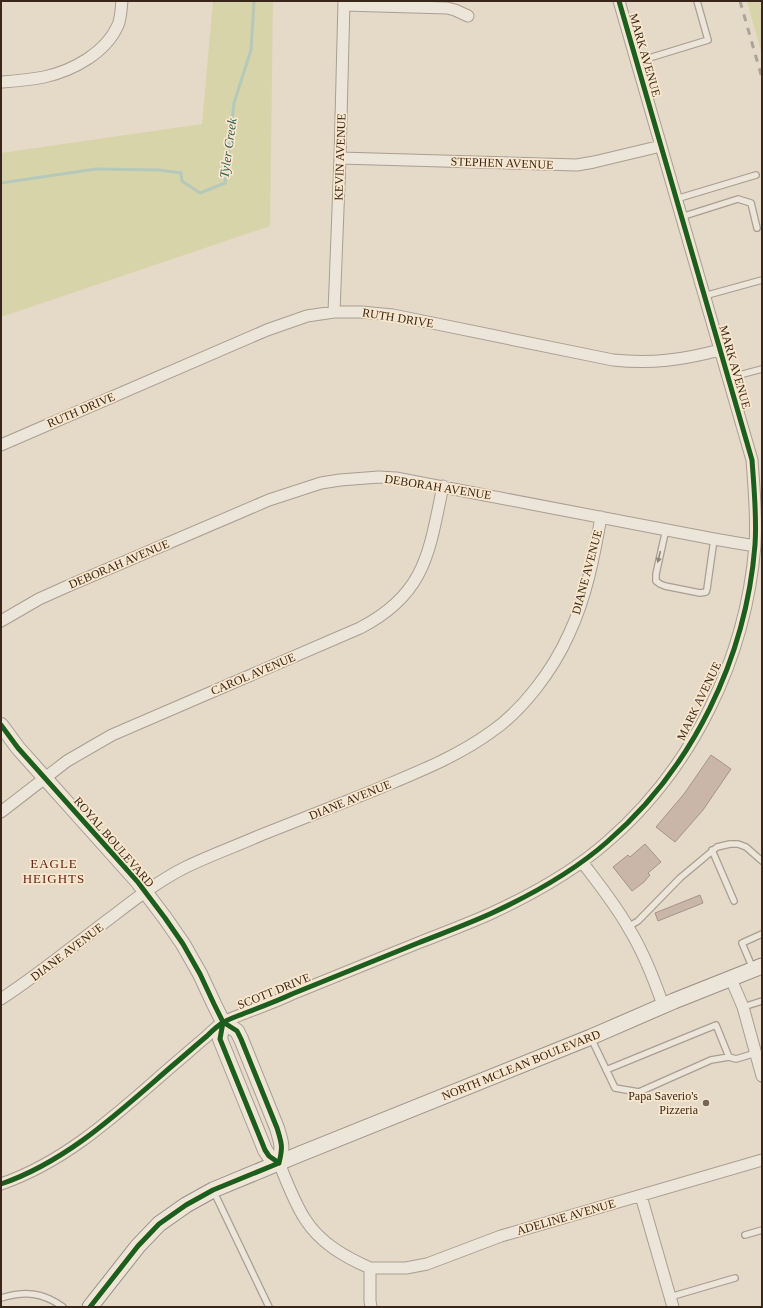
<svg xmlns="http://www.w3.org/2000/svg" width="763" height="1308" font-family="'Times New Roman',serif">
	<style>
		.green { fill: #d8d4a9 }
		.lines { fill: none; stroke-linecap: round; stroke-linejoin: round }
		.stream { stroke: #b5c9bb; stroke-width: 3 }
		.building { fill: #c9b6a9; stroke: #a59488 }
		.service-casing { stroke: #a99e92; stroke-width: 8 }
		.minor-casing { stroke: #a99e92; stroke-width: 13 }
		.tertiary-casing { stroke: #a99e92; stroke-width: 16 }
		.secondary-casing { stroke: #998e82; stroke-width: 17 }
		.service { stroke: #ece5da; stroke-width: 5.5 }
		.minor { stroke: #ece5da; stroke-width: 11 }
		.tertiary { stroke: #ece5da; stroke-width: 14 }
		.secondary { stroke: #ece5da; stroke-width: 15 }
		.rail { stroke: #aba49b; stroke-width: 3; stroke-dasharray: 7 7; stroke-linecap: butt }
		.cycleway-casing { stroke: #f8e7cc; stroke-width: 8 }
		.cycleway { stroke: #1b5e20; stroke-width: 5 }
		.oneway { fill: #92867a }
		.poi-dot { fill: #756557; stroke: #f8e7cc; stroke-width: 1.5 }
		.labels { text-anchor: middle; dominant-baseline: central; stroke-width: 3.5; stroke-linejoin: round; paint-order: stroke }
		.street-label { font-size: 12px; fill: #38261a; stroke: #f8e7cc }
		.poi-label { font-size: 12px; fill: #38261a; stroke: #f8e7cc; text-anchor: end }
		.water-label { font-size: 13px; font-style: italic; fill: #285951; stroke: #f8e7cc }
		.neighbourhood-label { font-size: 13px; letter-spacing: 1px; fill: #682016; stroke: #f8e7cc }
	</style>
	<rect width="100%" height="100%" fill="#e5d9c8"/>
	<!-- green -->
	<path class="green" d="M213,1H273L270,226L1,317V153L202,124Z
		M747,1H762V55Z"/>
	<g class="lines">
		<!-- stream -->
		<path class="stream" d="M1,183L96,169L159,170L181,173L182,181L200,193L225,183L234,103L251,50L254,1"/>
	</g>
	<!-- building -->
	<path class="building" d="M711,755L731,769L703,810L675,842L656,827L684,794Z
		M645,844L661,862L648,873L650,875L644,882L632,891L613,867L628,855L630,857Z
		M700,895L703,903L658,921L655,913Z"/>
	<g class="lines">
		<defs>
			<path id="service" d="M636,62L708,40L697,1
				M676,199L756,175
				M681,217L738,199L751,203L757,228
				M704,296L762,280
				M728,378L762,369
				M666,529L656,574V581L660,584L665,586L700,593L706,592L707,589L714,539
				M712,850L734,901
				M628,927L638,921L680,878L717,847L730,844H738L746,847L762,861
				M753,969L742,943L762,934
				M743,1007L762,1001
				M591,1038L615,1088L639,1092L711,1060L729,1057L736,1059L756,1053
				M606,1070L716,1025L729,1057
				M213,1190L269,1307
				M745,1235L762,1230
				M670,1297L735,1278
				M1,1298C25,1291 42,1292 63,1307"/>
			<path id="minor" d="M344,5L447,8L455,10L468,16
				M1,82C15,81 30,80 44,77C72,71 106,53 118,25C121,18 121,9 122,1
				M340,158L577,165L594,162L661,146
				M334,312L340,158L344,1
				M1,445L267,330L307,316L334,312H361L393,315L613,360C652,364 682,360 720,350
				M1,621L39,599L68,586L269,500L321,483L340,480L379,477L396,478L714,539L755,546
				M1,812L67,761L112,735L360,628C426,594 429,552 443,486
				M582,862C598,883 615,904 628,927C643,951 654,979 663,1005
				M731,979L743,1007L762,1076
				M1,999C38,975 73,946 109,919C134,900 158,881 186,867C211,855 236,846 261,835C299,820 337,805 375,790C415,773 455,758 491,732C523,710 553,670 569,634C586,598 594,557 601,517
				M279,1163C287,1182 294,1202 305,1219C320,1243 345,1257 370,1268V1301L371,1307
				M1,1184C68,1161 120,1111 172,1066C184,1056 195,1046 207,1036C212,1031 218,1025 224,1022C231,1018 238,1016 245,1013C261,1007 277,1001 292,994C334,977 376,960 418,943C443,933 468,924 492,913C533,894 573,872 607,842C693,768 746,658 755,545C757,517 754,488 752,460L619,1
				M641,1196L673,1307
				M370,1268H406L427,1264L501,1236L762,1160"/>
			<path id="tertiary" d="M1,725L18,748L137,881L165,918L183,944L200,974L214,1004L223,1022L220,1039L265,1150L269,1156L279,1163C283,1147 282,1144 277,1128L241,1039L237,1031L223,1022"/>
			<path id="secondary" d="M90,1307L138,1246L159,1224L186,1205L213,1190L300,1154L591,1037L674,1001L762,966"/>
		</defs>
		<!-- service casing -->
		<use href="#service" class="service-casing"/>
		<!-- minor casing -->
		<use href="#minor" class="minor-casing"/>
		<!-- tertiary casing -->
		<use href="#tertiary" class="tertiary-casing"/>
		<!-- secondary casing -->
		<use href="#secondary" class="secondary-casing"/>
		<!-- service -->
		<use href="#service" class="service"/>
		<!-- minor -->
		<use href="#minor" class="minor"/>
		<!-- tertiary -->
		<use href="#tertiary" class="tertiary"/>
		<!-- secondary -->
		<use href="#secondary" class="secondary"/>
		<!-- rail -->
		<path class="rail" d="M740,1L762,78"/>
		<defs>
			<path id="cycleway" d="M1,725L18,748L137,881L165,918L183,944L200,974L214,1004L223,1022L220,1039L265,1150L269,1156L279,1163
				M223,1022L237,1031L241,1039L277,1128C282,1144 283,1147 279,1163
				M1,1184C68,1161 120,1111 172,1066C184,1056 195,1046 207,1036C212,1031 218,1025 224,1022C231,1018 238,1016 245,1013C261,1007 277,1001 292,994C334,977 376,960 418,943C443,933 468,924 492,913C533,894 573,872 607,842C693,768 746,658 755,545C757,517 754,488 752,460L619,1
				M90,1307L138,1246L159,1224L186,1205L213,1190L279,1163"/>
		</defs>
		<!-- cycleway casing -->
		<use href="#cycleway" class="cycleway-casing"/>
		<!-- cycleway -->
		<use href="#cycleway" class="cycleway"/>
	</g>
	<!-- one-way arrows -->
	<defs><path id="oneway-solid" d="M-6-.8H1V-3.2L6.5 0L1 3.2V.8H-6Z"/></defs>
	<use class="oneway" href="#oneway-solid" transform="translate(659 557) rotate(103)"/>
	<!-- markers -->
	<circle class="poi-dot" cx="706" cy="1103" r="4"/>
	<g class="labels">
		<!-- street labels -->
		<g class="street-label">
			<text transform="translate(645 55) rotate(74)">MARK AVENUE</text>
			<text transform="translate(340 157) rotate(-88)">KEVIN AVENUE</text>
			<text transform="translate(502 163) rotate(2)">STEPHEN AVENUE</text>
			<text transform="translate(398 318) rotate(9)">RUTH DRIVE</text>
			<text transform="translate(735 367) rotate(74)">MARK AVENUE</text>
			<text transform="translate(81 410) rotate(-23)">RUTH DRIVE</text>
			<text transform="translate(438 487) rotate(9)">DEBORAH AVENUE</text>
			<text transform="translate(119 564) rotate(-23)">DEBORAH AVENUE</text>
			<text transform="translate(587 572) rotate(-75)">DIANE AVENUE</text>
			<text transform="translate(253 674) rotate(-23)">CAROL AVENUE</text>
			<text transform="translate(699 701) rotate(-64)">MARK AVENUE</text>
			<text transform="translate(350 800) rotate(-22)">DIANE AVENUE</text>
			<text transform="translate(114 842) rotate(49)">ROYAL BOULEVARD</text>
			<text transform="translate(67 952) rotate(-37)">DIANE AVENUE</text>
			<text transform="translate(274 991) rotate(-22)">SCOTT DRIVE</text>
			<text transform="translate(521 1065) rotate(-22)">NORTH MCLEAN BOULEVARD</text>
			<text transform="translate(566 1217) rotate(-16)">ADELINE AVENUE</text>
		</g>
		<!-- poi labels -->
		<g class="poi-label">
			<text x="698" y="1096">Papa Saverio's<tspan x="698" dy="14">Pizzeria</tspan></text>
		</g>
		<!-- water labels -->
		<g class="water-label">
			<text transform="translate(228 148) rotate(-82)">Tyler Creek</text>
		</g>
		<!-- neighbourhood labels -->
		<g class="neighbourhood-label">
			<text x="54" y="863">EAGLE<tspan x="54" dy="15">HEIGHTS</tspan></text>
		</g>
	</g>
	<!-- border -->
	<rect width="763" height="1308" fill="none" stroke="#38261a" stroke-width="4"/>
</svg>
